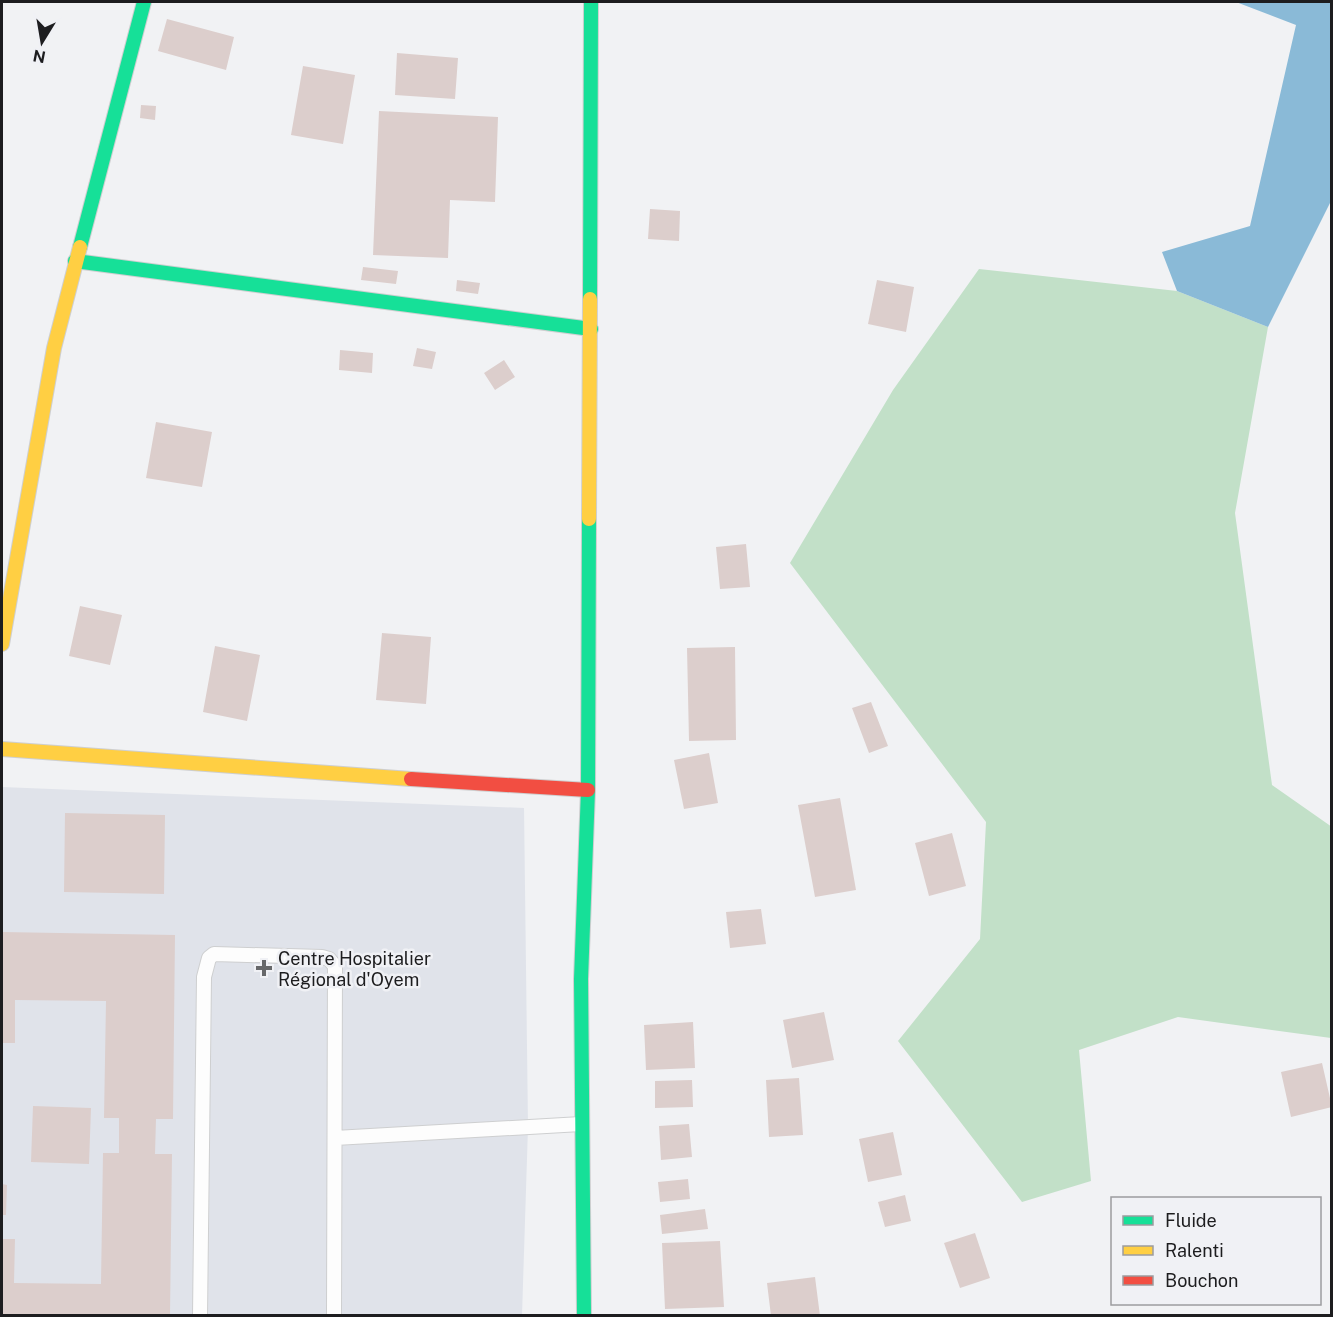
<svg xmlns="http://www.w3.org/2000/svg" width="1333" height="1317" font-family="'Public Sans',sans-serif">
	<style>
		.built { fill: #e0e3ea }
		.green { fill: #c2e0c8 }
		.water { fill: #8abad7 }
		.building { fill: #dccecc }
		.lines { fill: none; stroke-linecap: round; stroke-linejoin: round }
		.lane-casing { stroke: #cecfd0; stroke-width: 16 }
		.fast-casing { stroke: #cecfd0; stroke-width: 16 }
		.slow-casing { stroke: #cecfd0; stroke-width: 16 }
		.jam-casing { stroke: #cecfd0; stroke-width: 16 }
		.lane { stroke: #fdfdfd; stroke-width: 14 }
		.fast { stroke: #16e098; stroke-width: 14 }
		.slow { stroke: #ffcf43; stroke-width: 14 }
		.jam { stroke: #f24e42; stroke-width: 14 }
		.poi-dot { fill: #67686a; stroke: #f0f1f5; stroke-width: 2 }
		.labels { text-anchor: middle; dominant-baseline: central; stroke-width: 5; stroke-linejoin: round; paint-order: stroke }
		.poi-label { font-size: 18px; fill: #1d1d1f; stroke: #f0f1f5; text-anchor: start }
	</style>
	<rect width="100%" height="100%" fill="#f1f2f4"/>
	<!-- built -->
	<path class="built" d="M2,787L524,808L528,1127L522,1315L2,1316Z"/>
	<!-- green -->
	<path class="green" d="M979,269L1177,291L1268,327L1235,513L1272,785L1332,827L1331,1038L1178,1017L1079,1050L1091,1181L1022,1202L898,1041L980,939L986,822L790,563L893,390Z"/>
	<!-- water -->
	<path class="water" d="M1236,2H1331V201L1268,327L1177,291L1162,252L1250,226L1296,25Z"/>
	<!-- building -->
	<path class="building" d="M167,19L234,37L226,70L158,51Z
		M397,53L458,58L455,99L395,95Z
		M303,66L355,75L343,144L291,135Z
		M141,105L156,106L155,120L140,118Z
		M379,111L498,117L495,202L450,200L448,258L373,255Z
		M650,209L680,211L679,241L648,239Z
		M363,267L398,271L396,284L361,280Z
		M457,280L480,283L478,294L456,291Z
		M877,280L914,287L906,332L868,324Z
		M417,348L436,352L432,369L413,366Z
		M340,350L373,353L372,373L339,370Z
		M504,360L515,377L495,390L484,373Z
		M156,422L212,432L202,487L146,478Z
		M746,544L750,587L720,589L716,547Z
		M80,606L122,615L110,665L69,656Z
		M382,633L431,637L426,704L376,700Z
		M215,646L260,655L247,721L203,712Z
		M735,647L736,740L689,741L687,648Z
		M871,702L888,746L869,753L852,708Z
		M709,753L718,803L684,809L674,760Z
		M840,798L856,890L815,897L798,805Z
		M65,813L165,815L164,894L64,892Z
		M952,833L966,886L929,896L915,843Z
		M761,909L766,944L730,948L726,912Z
		M2,932L175,935L173,1119H156L155,1154H172L170,1316H2V1239H15L14,1283L101,1284L103,1153H119V1118H104L106,1001L15,1000V1043H2Z
		M824,1012L834,1060L792,1068L783,1020Z
		M693,1022L695,1068L646,1070L644,1025Z
		M1322,1063L1332,1107L1291,1117L1281,1072Z
		M799,1078L803,1135L769,1137L766,1080Z
		M692,1080L693,1107L655,1108V1081Z
		M33,1106L91,1108L89,1164L31,1162Z
		M689,1124L692,1157L661,1160L659,1126Z
		M893,1132L902,1175L868,1182L859,1139Z
		M688,1179L690,1199L660,1202L658,1182Z
		M2,1184L7,1185L6,1215H2Z
		M905,1195L911,1221L885,1227L878,1202Z
		M705,1209L708,1229L662,1234L660,1215Z
		M975,1233L990,1278L960,1288L944,1243Z
		M720,1241L724,1307L665,1309L662,1243Z
		M815,1277L820,1316H771L767,1283Z"/>
	<g class="lines">
		<defs>
			<path id="lane" d="M335,1138L581,1124
				M200,1316L204,977L209,958L214,954L322,957L329,959L335,966L334,1316"/>
			<path id="fast" d="M80,247L144,2
				M75,261L591,329
				M590,299L591,2
				M584,1316L581,979L588,790L589,519"/>
			<path id="slow" d="M589,519L590,299
				M2,644L54,348L80,247
				M2,749L411,779"/>
			<path id="jam" d="M411,779L588,790"/>
		</defs>
		<!-- lane casing -->
		<use href="#lane" class="lane-casing"/>
		<!-- fast casing -->
		<use href="#fast" class="fast-casing"/>
		<!-- slow casing -->
		<use href="#slow" class="slow-casing"/>
		<!-- jam casing -->
		<use href="#jam" class="jam-casing"/>
		<!-- lane -->
		<use href="#lane" class="lane"/>
		<!-- fast -->
		<use href="#fast" class="fast"/>
		<!-- slow -->
		<use href="#slow" class="slow"/>
		<!-- jam -->
		<use href="#jam" class="jam"/>
	</g>
	<!-- markers -->
	<path class="poi-dot" d="M261 959h6v6h6v6h-6v6h-6v-6h-6v-6h6z"/>
	<g class="labels">
		<!-- poi labels -->
		<g class="poi-label">
			<text x="278" y="958">Centre Hospitalier<tspan x="278" dy="21">Régional d'Oyem</tspan></text>
		</g>
	</g>
	<!-- border -->
	<rect width="1333" height="1317" fill="none" stroke="#1d1d1f" stroke-width="6"/>
	<!-- legend -->
	<rect x="1111" y="1197" width="210" height="108" fill="#f0f1f5" stroke="#9c9c9f" stroke-width="1.5"/>
	<rect x="1123" y="1216" width="30" height="9" fill="#16e098" stroke="#9c9c9f" stroke-width="1.5"/>
	<text x="1165" y="1227" font-size="18" fill="#1d1d1f">Fluide</text>
	<rect x="1123" y="1246" width="30" height="9" fill="#ffcf43" stroke="#9c9c9f" stroke-width="1.5"/>
	<text x="1165" y="1257" font-size="18" fill="#1d1d1f">Ralenti</text>
	<rect x="1123" y="1276" width="30" height="9" fill="#f24e42" stroke="#9c9c9f" stroke-width="1.5"/>
	<text x="1165" y="1287" font-size="18" fill="#1d1d1f">Bouchon</text>
	<!-- north arrow -->
	<g transform="translate(42 42) rotate(191)" stroke="#f0f1f5" stroke-width="4.5" paint-order="stroke">
	<path d="M0-4.5L10 22L0 15L-10 22Z" fill="#1d1d1f"/>
	<text y="-9" font-size="16" font-weight="bold" text-anchor="middle" fill="#1d1d1f">N</text>
	</g>
</svg>
